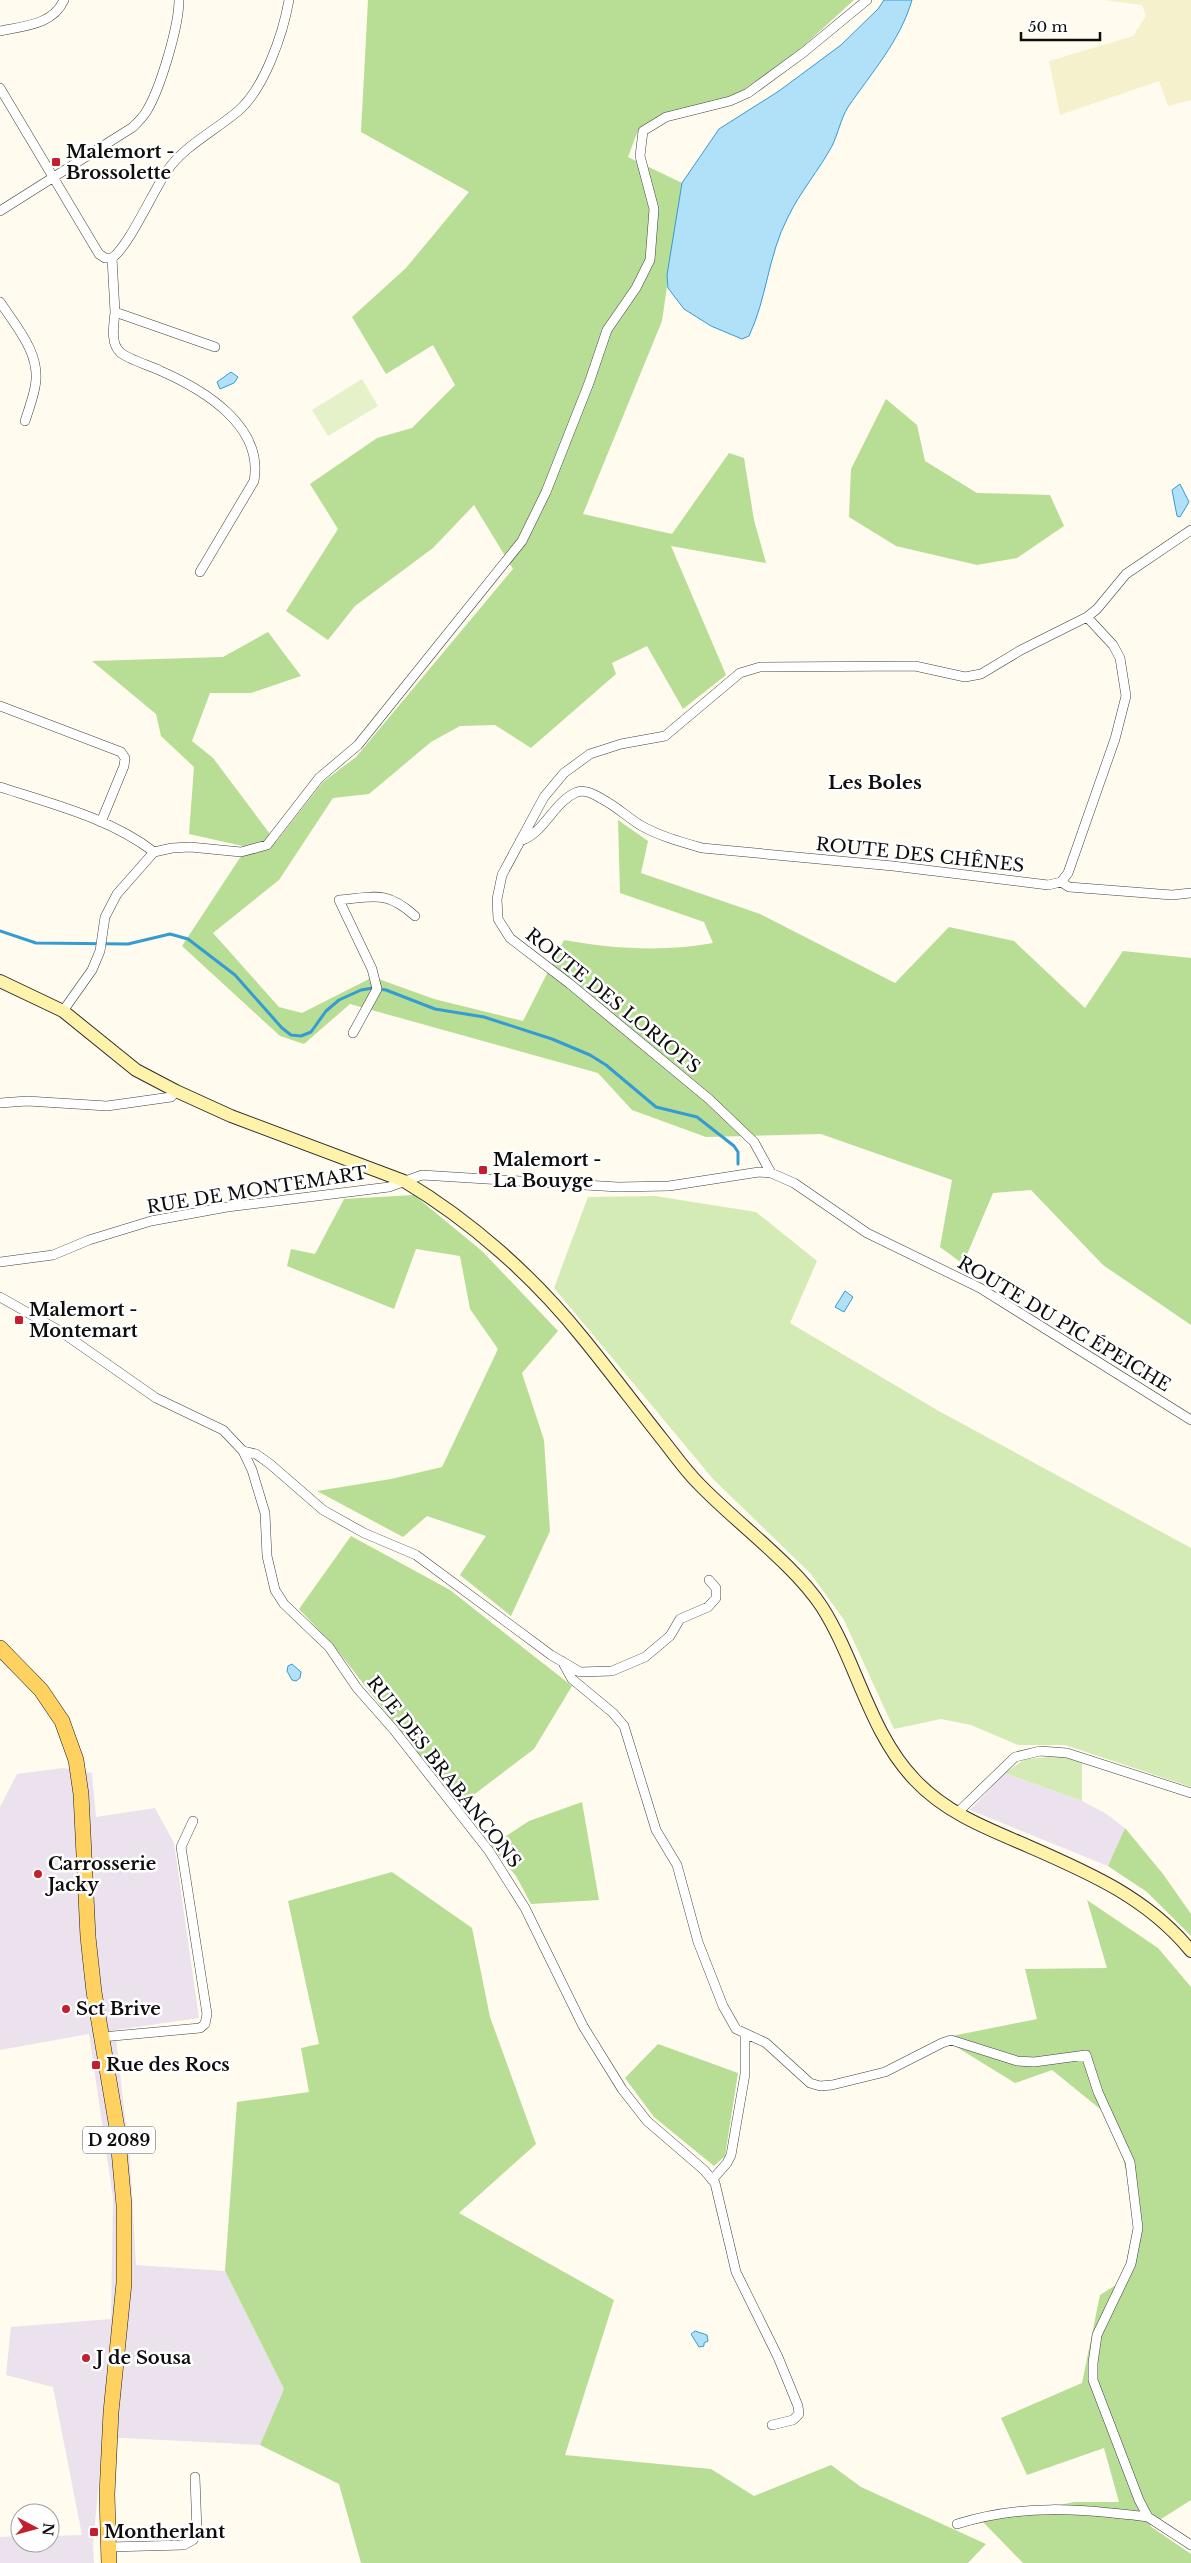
<svg xmlns="http://www.w3.org/2000/svg" width="1191" height="2563" font-family="'Libre Baskerville',serif">
	<style>
		.industrial { fill: #ebe2ed }
		.farmland { fill: #f6f1cd }
		.green { fill: #d4ebb6 }
		.forest { fill: #b8dd95 }
		.pitch { fill: #e5f2c9 }
		.water { fill: #b1e1f9; stroke: #359bd3 }
		.lines { fill: none; stroke-linecap: round; stroke-linejoin: round }
		.stream { stroke: #359bd3; stroke-width: 3 }
		.street-casing { stroke: #414141; stroke-width: 10 }
		.secondary-casing { stroke: #303030; stroke-width: 14 }
		.primary-casing { stroke: #1f1f1f; stroke-width: 16 }
		.street { stroke: #fff; stroke-width: 9 }
		.secondary { stroke: #fff2aa; stroke-width: 12 }
		.primary { stroke: #fed160; stroke-width: 15 }
		.poi-dot { fill: #c41f2e; stroke: #fff; stroke-width: 2 }
		.labels { text-anchor: middle; dominant-baseline: central; stroke-width: 5; stroke-linejoin: round; paint-order: stroke }
		.shield { fill: #fff; stroke: #565656; stroke-width: 1 }
		.shield-label { font-size: 16px; font-weight: bold; fill: #0e0e0e }
		.poi-label { font-size: 18px; font-weight: bold; fill: #0e0e0e; stroke: #fff; text-anchor: start }
		.street-label { font-size: 18px; fill: #0e0e0e; stroke: #fff }
		.neighbourhood-label { font-size: 19px; font-weight: bold; fill: #0e0e0e; stroke: #fff }
	</style>
	<rect width="100%" height="100%" fill="#fffbef"/>
	<!-- industrial -->
	<path class="industrial" d="M63,1768L92,1773L96,1817L155,1808L174,1843L199,2018L115,2030L130,2160L136,2265L225,2271L284,2389L260,2445L103,2437L93,2545L94,2563H0V2537L20,2536V2543H50V2536L82,2535L53,2387L6,2375L11,2327L111,2319L113,2198L89,2034L0,2050V1807L17,1774Z
		M1005,1773L1082,1801L1105,1813L1125,1828L1108,1866L970,1810Z"/>
	<!-- farmland -->
	<path class="farmland" d="M1103,0H1191V100L1168,106L1159,81L1060,115L1049,61L1133,36L1146,16L1142,5Z"/>
	<!-- green -->
	<path class="green" d="M655,1196L756,1212L817,1261L790,1323L937,1410L1191,1548V1787L1065,1745H1018L971,1725L941,1719L894,1729L844,1620L811,1574L713,1479L554,1288L588,1197Z
		M1062,1756L1082,1761V1801L1005,1773L1025,1759Z"/>
	<!-- forest -->
	<path class="forest" d="M368,0H854L798,51L734,97L667,113L637,133L628,157L682,183L662,321L583,514L672,534L729,453L744,458L754,520L766,563L671,546L726,675L683,709L647,646L612,663L616,674L531,748L495,725L460,726L431,742L369,794L333,798L279,880L213,933L279,1007L302,1013L373,977L434,999L523,1021L564,940C614,949 663,952 713,943L704,922L620,893L618,820L648,841L641,873L760,914L895,983L949,927L1014,941L1085,1008L1123,951L1191,958V1325L1103,1265L1031,1190L993,1193L963,1264L940,1247L952,1180L821,1134L706,1137L632,1110L598,1073L350,1004L304,1044L280,1036L182,946L247,847L189,834L194,767L161,736L156,714L92,661L223,657L268,632L301,676L251,693H210L192,741L213,758L276,842L323,782L356,757L513,569L474,505L433,548L355,606L328,640L286,611L338,529L310,484L377,438L412,428L455,385L433,345L386,374L352,317L406,268L469,192L361,132Z
		M886,399L917,425L925,461L977,493L1050,495L1064,526L1017,558L977,565L896,546L849,517L851,469Z
		M414,1195L482,1251L558,1331L522,1373L544,1440L550,1531L511,1616L460,1575L486,1536L427,1516L403,1537L317,1491L391,1479L442,1467L498,1349L470,1309L460,1256L416,1249L394,1309L287,1266L291,1249L315,1254L344,1199Z
		M351,1536L450,1590L572,1686L534,1749L459,1806L334,1646L299,1609Z
		M582,1802L599,1900L531,1904L516,1876L491,1846L529,1821Z
		M1125,1828L1163,1874L1191,1914V1936L1147,1892L1108,1866Z
		M392,1872L472,1928L490,2017L536,2144L459,2213L614,2300L565,2455L711,2469L754,2496L831,2465L861,2487L986,2544L968,2563H361L339,2484L260,2445L284,2389L225,2271L237,2102L309,2092L301,2048L319,2044L288,1901Z
		M1087,1900L1158,1948L1191,1987V2500L1150,2526L1191,2554V2563H1023L982,2521L1074,2502H1119L1104,2448L1027,2475L1001,2418L1082,2383L1100,2295L1122,2281L1136,2218L1115,2121L1052,2070L1015,2083L942,2038L1037,2019L1025,1969L1107,1968Z
		M658,2044L738,2073L725,2156L714,2166L654,2117L625,2078Z"/>
	<!-- pitch -->
	<path class="pitch" d="M362,379L378,406L328,436L312,410Z"/>
	<!-- water -->
	<path class="water" d="M884,0H912C900,41 872,72 848,107C841,118 838,134 832,146C819,170 800,192 788,217C768,255 767,298 749,336L742,339L711,326L684,309L668,288L667,275L682,183L719,129L779,91L841,45L878,9Z
		M231,372L238,377L234,383L220,389L217,382Z
		M1180,484L1189,502L1180,517L1177,516L1172,490Z
		M845,1291L853,1297L844,1312L835,1307Z
		M292,1664L301,1672L300,1678L296,1681L292,1680L287,1671L288,1666Z
		M695,2331L707,2335L708,2341L704,2343V2346L699,2347L691,2334Z"/>
	<g class="lines">
		<!-- stream -->
		<path class="stream" d="M0,931L36,943L128,944L170,934L188,939L235,975L282,1028L291,1035L301,1036L311,1032L326,1011L339,1000L361,990L373,988L386,990L435,1009L484,1017L552,1039L590,1055L606,1065L656,1107L697,1117L734,1146L738,1152V1164"/>
		<defs>
			<path id="street" d="M0,31C24,26 53,25 64,0
				M0,88L99,254L105,258H112
				M0,211L133,127C138,122 143,117 146,112C160,90 179,26 179,0
				M112,258C129,246 153,191 167,171C183,147 214,131 237,112C264,90 283,34 289,0
				M112,258L115,312L215,347
				M0,302C16,326 42,355 35,387C33,398 29,409 25,421
				M115,312C114,324 110,343 120,352C127,359 151,366 161,371C204,390 264,426 254,481L200,572
				M0,706L121,752L125,758L124,766L101,822
				M0,787C52,804 110,818 154,852
				M520,841C545,833 553,802 577,792C586,789 595,795 602,799C616,806 627,817 640,825C659,836 681,842 702,848L893,866L1048,885L1061,882L1068,873L1115,739L1126,696L1120,658L1113,645L1087,617
				M1061,882L1069,887L1172,895L1191,893
				M63,1011L92,970L100,951L105,917L117,894L154,852L172,848L190,847L241,852L267,845L319,778L358,745L522,541L546,492L589,383L607,330L636,288L650,260L654,209L640,156L643,131L666,117L730,101L748,93L804,52L867,0
				M353,1033L377,989L372,969L339,900C374,897 386,890 415,916
				M0,1103L27,1101L107,1106L171,1097L176,1091
				M771,1173L754,1142L709,1099L570,984L510,938L498,919L497,899L502,875L544,797L564,773L590,754L621,744L665,736L740,673L760,667L915,666L965,677L981,674L1021,650L1087,617L1097,609L1126,574L1191,530
				M0,1262L53,1255L89,1240L151,1221L227,1207L389,1187L422,1175L618,1187L669,1186L759,1172L771,1173L794,1183L867,1233L980,1288L1191,1420
				M0,1297L60,1331L156,1398L223,1430L243,1451L252,1470L265,1513L267,1556L275,1590L284,1604L329,1647L357,1688L394,1730L489,1851L525,1908L583,2026L622,2089L647,2121L704,2170L715,2183L736,2272L778,2357L798,2406L799,2414L793,2420L772,2425
				M243,1451L256,1454L270,1464L323,1510L364,1533L416,1555L551,1655L580,1672L612,1671L645,1657L670,1636L680,1619L708,1607L716,1598V1588L709,1580
				M562,1661L572,1679L613,1713L624,1726L656,1830L677,1865L698,1942L723,2006L736,2029L766,2043L810,2083L820,2086L832,2085L885,2072L942,2043L951,2040L1017,2061L1034,2062L1086,2055L1098,2092L1130,2162L1138,2228L1131,2264L1097,2335L1093,2363V2380L1139,2500L1148,2517C1081,2509 1024,2503 957,2524
				M957,1813L1015,1757L1040,1751L1067,1753L1191,1793
				M102,2037L200,2028L205,2024L207,2014L181,1847L193,1821
				M712,2180L727,2163L731,2155L745,2074V2035
				M1148,2517L1191,2545
				M109,2547L184,2545L193,2540L197,2532L195,2477"/>
			<path id="secondary" d="M0,981L63,1011L136,1070L176,1091L231,1116L404,1181C471,1221 533,1276 582,1337C609,1370 635,1405 662,1439C674,1454 685,1470 698,1483C735,1522 793,1563 822,1607C857,1662 869,1732 915,1780C944,1811 983,1827 1021,1843C1085,1871 1146,1896 1191,1951"/>
			<path id="primary" d="M0,1648L41,1690L62,1721L76,1760L81,1794L88,1937L94,1992L117,2128L124,2205V2283L111,2412L107,2494L109,2563"/>
		</defs>
		<!-- street casing -->
		<use href="#street" class="street-casing"/>
		<!-- secondary casing -->
		<use href="#secondary" class="secondary-casing"/>
		<!-- primary casing -->
		<use href="#primary" class="primary-casing"/>
		<!-- street -->
		<use href="#street" class="street"/>
		<!-- secondary -->
		<use href="#secondary" class="secondary"/>
		<!-- primary -->
		<use href="#primary" class="primary"/>
	</g>
	<!-- markers -->
	<g class="poi-dot">
		<rect x="51" y="157" width="10" height="10" rx="2.5"/>
		<rect x="478" y="1165" width="10" height="10" rx="2.5"/>
		<rect x="14" y="1315" width="10" height="10" rx="2.5"/>
		<circle cx="38" cy="1874" r="5"/>
		<circle cx="66" cy="2009" r="5"/>
		<rect x="91" y="2060" width="10" height="10" rx="2.5"/>
		<circle cx="86" cy="2358" r="5"/>
		<rect x="89" y="2527" width="10" height="10" rx="2.5"/>
	</g>
	<g class="labels">
		<!-- shield labels -->
		<rect class="shield" x="83" y="2126.5" width="72" height="27" rx="4"/>
		<g class="shield-label">
			<text x="119" y="2140">D 2089</text>
		</g>
		<!-- poi labels -->
		<g class="poi-label">
			<text x="66" y="152">Malemort -<tspan x="66" dy="21">Brossolette</tspan></text>
			<text x="493" y="1160">Malemort -<tspan x="493" dy="21">La Bouyge</tspan></text>
			<text x="29" y="1310">Malemort -<tspan x="29" dy="21">Montemart</tspan></text>
			<text x="48" y="1864">Carrosserie<tspan x="48" dy="21">Jacky</tspan></text>
			<text x="76" y="2009">Sct Brive</text>
			<text x="106" y="2065">Rue des Rocs</text>
			<text x="96" y="2358">J de Sousa</text>
			<text x="104" y="2532">Montherlant</text>
		</g>
		<!-- street labels -->
		<g class="street-label">
			<text transform="translate(920 855) rotate(6)">ROUTE DES CHÊNES</text>
			<text transform="translate(613 1001) rotate(39)">ROUTE DES LORIOTS</text>
			<text transform="translate(257 1190) rotate(-9)">RUE DE MONTEMART</text>
			<text transform="translate(1064 1324) rotate(31)">ROUTE DU PIC ÉPEICHE</text>
			<text transform="translate(444 1772) rotate(52)">RUE DES BRABANCONS</text>
		</g>
		<!-- neighbourhood labels -->
		<g class="neighbourhood-label">
			<text x="875" y="782">Les Boles</text>
		</g>
	</g>
	<!-- north arrow -->
	<g transform="translate(35 2528) rotate(96)"><circle r="24" fill="#ffffff" stroke="#9f9f9f"/>
	<path d="M0-4L9 19L0 12L-9 19Z" fill="#c41f2e"/>
	<text y="-8" font-size="14" font-weight="bold" text-anchor="middle" fill="#0e0e0e">N</text>
	</g>
	<!-- scale -->
	<path d="M1021 32v8h79v-8" fill="none" stroke="#0e0e0e" stroke-width="2.5"/>
	<text x="1028" y="32" font-size="15" fill="#0e0e0e" stroke="#ffffff" stroke-width="4" paint-order="stroke">50 m</text>
</svg>
